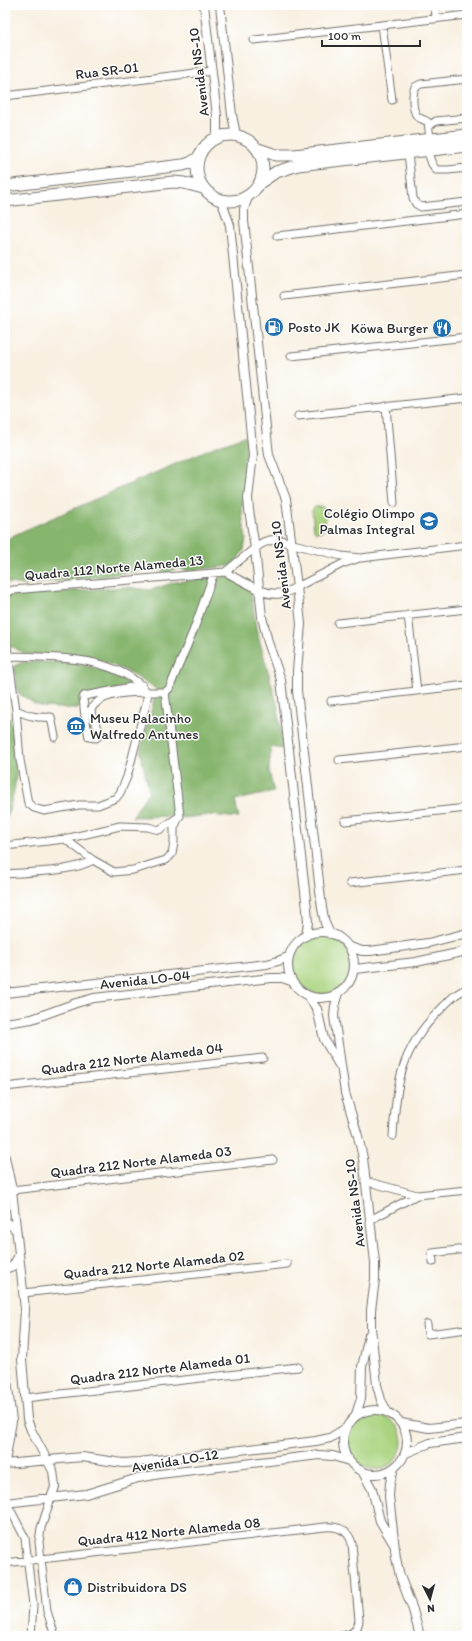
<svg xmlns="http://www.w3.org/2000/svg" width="472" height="1641" font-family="Itim,sans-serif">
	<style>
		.green { fill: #a9d37e; stroke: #6a7f54 }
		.forest { fill: #86b56d; stroke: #58704c }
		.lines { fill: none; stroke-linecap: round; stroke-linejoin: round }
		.minor-casing { stroke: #73706b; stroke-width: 9 }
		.tertiary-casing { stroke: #73706b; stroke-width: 10 }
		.primary-casing { stroke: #73706b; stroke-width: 13 }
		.minor { stroke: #fff; stroke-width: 7 }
		.tertiary { stroke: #fff; stroke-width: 8 }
		.primary { stroke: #fff; stroke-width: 11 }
		.labels { text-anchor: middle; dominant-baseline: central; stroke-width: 3; stroke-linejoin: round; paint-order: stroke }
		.street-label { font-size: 14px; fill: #2b2b2b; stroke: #fff }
		.poi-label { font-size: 14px; fill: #2b2b2b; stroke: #fff; text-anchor: start }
	</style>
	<rect width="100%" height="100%" fill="#fff"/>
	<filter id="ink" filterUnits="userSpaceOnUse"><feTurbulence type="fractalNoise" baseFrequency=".025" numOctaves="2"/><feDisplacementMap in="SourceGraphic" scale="8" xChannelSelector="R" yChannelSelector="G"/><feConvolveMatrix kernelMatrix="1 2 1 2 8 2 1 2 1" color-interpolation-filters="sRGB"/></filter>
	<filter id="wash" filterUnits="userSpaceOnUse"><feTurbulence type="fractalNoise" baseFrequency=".012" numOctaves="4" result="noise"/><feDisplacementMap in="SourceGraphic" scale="16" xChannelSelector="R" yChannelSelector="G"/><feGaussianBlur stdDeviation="0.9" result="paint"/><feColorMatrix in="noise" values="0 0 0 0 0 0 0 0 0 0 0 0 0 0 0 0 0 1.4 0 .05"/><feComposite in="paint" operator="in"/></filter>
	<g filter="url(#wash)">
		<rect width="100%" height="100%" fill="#f8f0e1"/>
		<!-- green -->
		<path class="green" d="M315,507H323L326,510L327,514L323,531L316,532L314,530L312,510Z
			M293 965a29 29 0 1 1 58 0a29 29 0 1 1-58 0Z
			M348 1442a27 27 0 1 1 54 0a27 27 0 1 1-54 0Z"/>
		<!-- forest -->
		<path class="forest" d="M245,436L247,458L242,513L246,539L244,550L235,562L229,566L189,571L178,568L167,573L145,565L138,572L121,573L102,577L81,578L26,585L8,583L5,581V541L14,535L216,446Z
			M230,576L251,592L256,628L278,707L283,749L271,747L269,771L274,792L235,800L239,818L211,815L183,818L180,816L132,817L149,791L140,752L153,704L156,689L127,671L88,656L26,654L10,646L5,621V596L125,587L151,590L175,582Z
			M23,662C48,662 74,661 97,669C110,673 122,681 134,684L80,700L79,708L74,709L44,707L35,704L18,693L14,666Z
			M5,718H10L19,755L14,791L5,825Z"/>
	</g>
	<g filter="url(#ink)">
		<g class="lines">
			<defs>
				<path id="minor" d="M435,5L436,19
					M382,25L392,100
					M254,40L467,15
					M5,96L212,71
					M429,126L436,121L467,118
					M430,139L428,122C424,119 419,119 417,116C412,110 412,94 415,87L421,84L467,79
					M427,150L432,164L436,170H448L467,168
					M408,153L413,198L416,204L421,207L467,202
					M277,236L467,214
					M284,296L467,275
					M291,356L467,337
					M386,406L394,503
					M298,416L467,398
					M293,544L341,556L361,558L467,545
					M225,572L259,590
					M225,572L255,548
					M297,587L342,564L357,559
					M5,593L13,590L225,572
					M408,615L417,691
					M338,623L467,609
					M5,633L16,710L20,760L28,803L34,808L44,811L79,805H98L116,798L120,793L127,777L146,704L148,693C118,655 52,657 8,656
					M142,685L84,696L83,698L85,717L89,737L96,738L100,734C99,725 91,720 91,710C100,689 146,692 165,692L169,689L194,629L214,573
					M331,701L467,685
					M16,710C28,716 37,718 51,717L55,737
					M339,760L467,746
					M345,821L467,808
					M65,839L93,860L114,872L133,870L166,860L172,854L174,843V828L178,819
					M5,846L65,839L120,826L148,827L159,830L180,816L165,692
					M5,874C29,872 74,872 93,860
					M350,883L467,870
					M5,1087L263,1058
					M393,1136C396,1084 401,1048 440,1010C448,1002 456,992 467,989
					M365,1181L417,1195
					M12,1190L273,1160
					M370,1220L417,1195L467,1190
					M433,1262L432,1253L467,1249
					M23,1293L287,1264
					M427,1324L428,1334L467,1329
					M25,1398L298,1367
					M51,1498L41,1528L39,1542L47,1611L55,1636
					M7,1503L25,1538L33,1605L31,1636
					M5,1563L325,1527C338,1526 349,1530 352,1544L359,1620C358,1630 352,1635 342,1636"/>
				<path id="tertiary" d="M204,5L217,116V137
					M220,5L232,115L236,135
					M248,197L244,209V221L269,455L286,499L297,587L301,624L297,671V691L322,908L325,923L330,934
					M221,200L230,225L253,455L248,498L249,510L255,548L262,617L268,642L281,680L307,909L308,922L306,936
					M255,548C268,537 278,539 293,544
					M259,590C274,596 283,595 297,587
					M288 965a33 33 0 1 1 66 0a33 33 0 1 1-66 0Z
					M350,947L362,951H370L428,943L467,933
					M355,969L416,962L467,951
					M5,993L267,964L278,961L288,957
					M339,993L335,1006L334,1016L345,1093L358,1136L363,1158L375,1262V1279L371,1310V1328L377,1385L381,1400L388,1413
					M307,995L317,1009L324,1039L339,1065
					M5,1023L32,1019L76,1003L94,998L271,978H282L291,981
					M5,1157L12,1190L25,1309L22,1359L27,1419L31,1430L53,1471L55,1487L51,1498
					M5,1221L16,1230
					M5,1269L13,1266L18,1257
					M5,1364L12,1421L5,1462
					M343 1442a32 32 0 1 1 64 0a32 32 0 1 1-64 0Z
					M355,1417L361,1399L362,1367L369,1335
					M401,1423L429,1428L467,1424
					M406,1453L430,1443L467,1438
					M5,1464L82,1457L123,1463L139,1462L316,1441L330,1438L346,1428
					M394,1468L390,1483L389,1496L396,1558L400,1576L413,1610L420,1636
					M362,1471L372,1489L380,1521L393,1543
					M5,1503L86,1494L138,1478L160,1474L319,1455L333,1456L349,1461"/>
				<path id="primary" d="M197 168a33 33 0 1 1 66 0a33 33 0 1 1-66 0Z
					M258,149L276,155H294L467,135
					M261,182L276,172L298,165L467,146
					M5,186L183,165L190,163L198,158
					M5,201L173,182L184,183L203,188"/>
			</defs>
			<!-- minor casing -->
			<use href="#minor" class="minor-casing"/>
			<!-- tertiary casing -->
			<use href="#tertiary" class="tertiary-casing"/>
			<!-- primary casing -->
			<use href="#primary" class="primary-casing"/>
			<!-- minor -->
			<use href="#minor" class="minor"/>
			<!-- tertiary -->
			<use href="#tertiary" class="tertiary"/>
			<!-- primary -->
			<use href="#primary" class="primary"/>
		</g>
	</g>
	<!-- icons -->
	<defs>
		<symbol id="fuel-disc" viewBox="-11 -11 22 22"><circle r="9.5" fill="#1f6fb2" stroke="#fff"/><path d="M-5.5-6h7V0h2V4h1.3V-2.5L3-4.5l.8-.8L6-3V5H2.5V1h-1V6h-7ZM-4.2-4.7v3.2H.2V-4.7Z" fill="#fff"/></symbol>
		<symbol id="restaurant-disc" viewBox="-11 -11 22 22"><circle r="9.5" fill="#1f6fb2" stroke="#fff"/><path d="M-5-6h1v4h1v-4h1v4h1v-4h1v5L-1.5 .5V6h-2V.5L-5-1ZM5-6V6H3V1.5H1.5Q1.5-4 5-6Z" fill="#fff"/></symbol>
		<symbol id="school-disc" viewBox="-11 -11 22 22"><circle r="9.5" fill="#1f6fb2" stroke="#fff"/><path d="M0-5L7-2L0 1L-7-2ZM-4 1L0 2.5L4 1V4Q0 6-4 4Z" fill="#fff"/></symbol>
		<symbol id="museum-disc" viewBox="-11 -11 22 22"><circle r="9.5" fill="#1f6fb2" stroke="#fff"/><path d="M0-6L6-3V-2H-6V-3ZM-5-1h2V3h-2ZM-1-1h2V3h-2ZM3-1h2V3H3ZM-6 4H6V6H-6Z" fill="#fff"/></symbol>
		<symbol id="shop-disc" viewBox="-11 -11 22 22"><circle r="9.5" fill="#1f6fb2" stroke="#fff"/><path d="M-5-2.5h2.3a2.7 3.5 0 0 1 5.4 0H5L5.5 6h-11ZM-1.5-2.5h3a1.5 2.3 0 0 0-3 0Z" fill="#fff"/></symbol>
	</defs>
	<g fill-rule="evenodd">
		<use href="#fuel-disc" x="263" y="316" width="22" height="22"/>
		<use href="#restaurant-disc" x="431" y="317" width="22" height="22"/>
		<use href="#school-disc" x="418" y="510" width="22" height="22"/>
		<use href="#museum-disc" x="65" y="715" width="22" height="22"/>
		<use href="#shop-disc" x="62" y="1576" width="22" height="22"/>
	</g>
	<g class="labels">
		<!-- street labels -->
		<g class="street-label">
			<text transform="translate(107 71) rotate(-7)">Rua SR-01</text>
			<text transform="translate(199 72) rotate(-97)">Avenida NS-10</text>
			<text transform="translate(281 565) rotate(-97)">Avenida NS-10</text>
			<text transform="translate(114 568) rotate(-5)">Quadra 112 Norte Alameda 13</text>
			<text transform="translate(145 980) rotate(-6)">Avenida LO-04</text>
			<text transform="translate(132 1059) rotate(-7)">Quadra 212 Norte Alameda 04</text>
			<text transform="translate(141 1162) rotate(-7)">Quadra 212 Norte Alameda 03</text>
			<text transform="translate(355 1203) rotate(-97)">Avenida NS-10</text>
			<text transform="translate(154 1265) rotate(-6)">Quadra 212 Norte Alameda 02</text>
			<text transform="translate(160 1369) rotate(-7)">Quadra 212 Norte Alameda 01</text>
			<text transform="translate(175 1461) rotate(-9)">Avenida LO-12</text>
			<text transform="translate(169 1532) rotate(-6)">Quadra 412 Norte Alameda 08</text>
		</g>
		<!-- poi labels -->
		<g class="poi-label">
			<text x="288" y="327">Posto JK</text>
			<text x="428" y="328" text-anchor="end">Köwa Burger</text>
			<text x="415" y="513" text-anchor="end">Colégio Olimpo<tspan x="415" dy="16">Palmas Integral</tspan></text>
			<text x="90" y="718">Museu Palacinho<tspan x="90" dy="16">Walfredo Antunes</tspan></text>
			<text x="87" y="1587">Distribuidora DS</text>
		</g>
	</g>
	<!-- margin -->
	<rect width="472" height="1641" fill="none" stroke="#fff" stroke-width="20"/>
	<!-- north arrow -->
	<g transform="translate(430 1599) rotate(174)" stroke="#ffffff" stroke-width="3" paint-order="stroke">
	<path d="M0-3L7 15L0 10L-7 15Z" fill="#2b2b2b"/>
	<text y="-6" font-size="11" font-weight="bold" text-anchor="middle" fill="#2b2b2b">N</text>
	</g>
	<!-- scale -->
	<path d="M322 40v6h98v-6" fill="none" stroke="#2b2b2b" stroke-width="2"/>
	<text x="328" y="40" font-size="12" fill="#2b2b2b" stroke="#ffffff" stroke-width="3" paint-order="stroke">100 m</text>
</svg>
